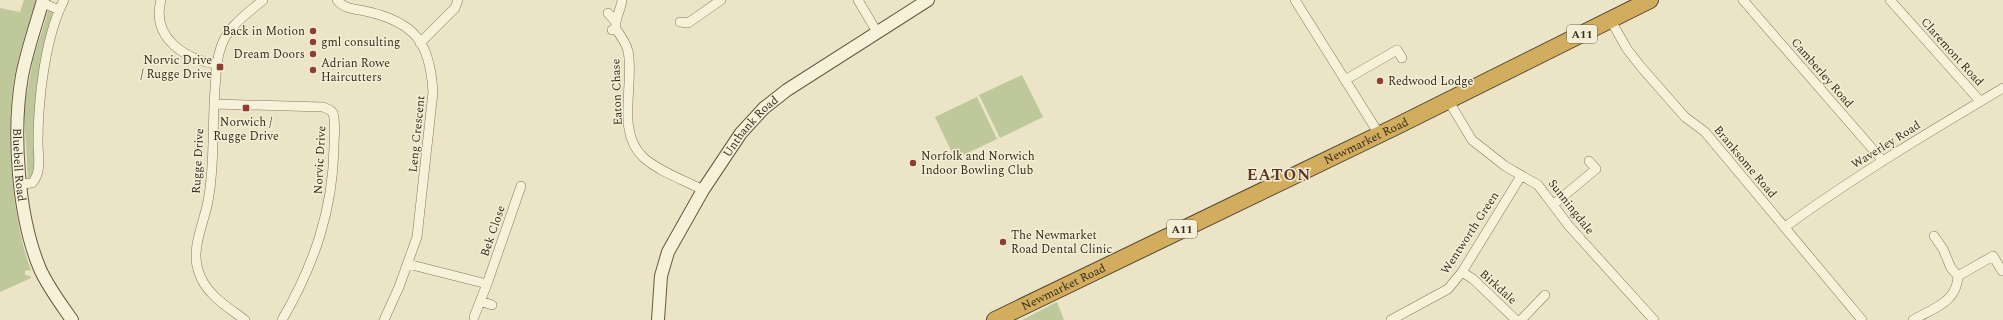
<svg xmlns="http://www.w3.org/2000/svg" width="2003" height="320" font-family="Spectral,serif">
	<style>
		.green { fill: #bec89b }
		.lines { fill: none; stroke-linecap: round; stroke-linejoin: round }
		.street-casing { stroke: #85775d; stroke-width: 10 }
		.secondary-casing { stroke: #665840; stroke-width: 14 }
		.highway-casing { stroke: #534531; stroke-width: 18 }
		.street { stroke: #f6f1d9; stroke-width: 9 }
		.secondary { stroke: #f6f1d9; stroke-width: 12 }
		.highway { stroke: #d3ad5e; stroke-width: 16 }
		.poi-dot { fill: #8f3c32; stroke: #f3eed5; stroke-width: 1.5 }
		.labels { text-anchor: middle; dominant-baseline: central; stroke-width: 3; stroke-linejoin: round; paint-order: stroke }
		.shield { fill: #f3eed5; stroke: #6f6756; stroke-width: 1 }
		.shield-label { font-size: 11px; font-weight: bold; fill: #362d20 }
		.poi-label { font-size: 12px; fill: #362d20; stroke: #f3eed5; text-anchor: start }
		.street-label { font-size: 12px; fill: #362d20; stroke: #f3eed5 }
		.district-label { font-size: 16px; font-weight: bold; letter-spacing: 1px; fill: #5f3623; stroke: #f3eed5 }
	</style>
	<rect width="100%" height="100%" fill="#ebe4c6"/>
	<!-- green -->
	<path class="green" d="M24,0H36C28,26 19,52 14,80C5,132 12,221 31,270L25,271V275L30,276L31,278L0,292V8L20,12Z
		M51,10L54,11L44,50L35,173L28,181L24,109L33,60L48,11Z
		M1022,75L1043,117L1000,138L979,95Z
		M977,97L997,139L955,159L935,117Z
		M1057,302L1064,320H1022Z"/>
	<g class="lines">
		<defs>
			<path id="street" d="M161,0C151,37 184,59 216,64
				M337,0C344,9 355,9 365,11C415,22 430,42 433,92L417,237L399,287L384,320
				M858,0L877,32
				M1295,0L1379,134
				M1743,0L1883,161
				M1890,0L1980,101
				M43,3L59,10
				M608,13L615,21
				M1610,19L1627,49L1641,67L1685,117L1705,132L1862,320
				M680,22L688,23L721,0
				M616,29C614,19 621,10 622,0
				M612,30L616,29C621,36 626,43 628,51C635,84 615,132 644,158C660,172 684,180 703,190
				M420,43L455,8L458,0
				M1345,80L1397,50L1402,58
				M1448,100L1472,140L1505,166L1538,185L1569,226L1654,320
				M214,104L323,107L330,110L333,113C336,124 334,136 334,147C333,210 314,265 282,320
				M21,184L32,183C42,173 38,155 38,142C38,100 45,37 64,0
				M1554,204L1596,169L1589,161
				M1785,227C1855,176 1929,132 2003,88
				M408,264L487,284L521,186
				M1462,272L1473,279L1516,320
				M1958,276L1993,256L2002,271
				M480,301L492,305
				M474,317L487,284
				M245,320C226,306 205,294 198,270C191,248 204,223 208,201C215,167 212,125 215,89C216,75 216,60 221,47C227,27 248,13 263,0
				M1391,320L1448,289L1462,272L1521,176
				M1521,320L1545,295
				M1913,320C1934,308 1957,302 1958,276L1951,268L1943,249L1934,236"/>
			<g id="secondary">
				<path id="s1" d="M43,0C36,25 27,50 22,76C12,132 18,217 40,269C48,287 61,304 72,320"/>
				<path id="s2" d="M658,320L661,276L668,252L703,190L741,133L764,108L787,90L928,0"/>
			</g>
			<g id="highway">
				<path id="s3" d="M995,320L1395,127L1650,0"/>
			</g>
		</defs>
		<!-- street casing -->
		<use href="#street" class="street-casing"/>
		<!-- secondary casing -->
		<use href="#secondary" class="secondary-casing"/>
		<!-- highway casing -->
		<use href="#highway" class="highway-casing"/>
		<!-- street -->
		<use href="#street" class="street"/>
		<!-- secondary -->
		<use href="#secondary" class="secondary"/>
		<!-- highway -->
		<use href="#highway" class="highway"/>
	</g>
	<!-- markers -->
	<g class="poi-dot">
		<circle cx="313" cy="31" r="4"/>
		<circle cx="313" cy="42" r="4"/>
		<circle cx="313" cy="54" r="4"/>
		<rect x="216" y="63" width="8" height="8" rx="2"/>
		<circle cx="313" cy="70" r="4"/>
		<circle cx="1380" cy="81" r="4"/>
		<rect x="242" y="104" width="8" height="8" rx="2"/>
		<circle cx="913" cy="163" r="4"/>
		<circle cx="1003" cy="242" r="4"/>
	</g>
	<g class="labels">
		<!-- shield labels -->
		<g class="shield">
			<rect x="1567" y="25" width="30" height="18" rx="3"/>
			<rect x="1167" y="220" width="30" height="18" rx="3"/>
		</g>
		<g class="shield-label">
			<text x="1582" y="34">A11</text>
			<text x="1182" y="229">A11</text>
		</g>
		<!-- poi labels -->
		<g class="poi-label">
			<text x="305" y="31" text-anchor="end">Back in Motion</text>
			<text x="321" y="42">gml consulting</text>
			<text x="305" y="54" text-anchor="end">Dream Doors</text>
			<text x="212" y="60" text-anchor="end">Norvic Drive<tspan x="212" dy="14">/ Rugge Drive</tspan></text>
			<text x="321" y="63">Adrian Rowe<tspan x="321" dy="14">Haircutters</tspan></text>
			<text x="1388" y="81">Redwood Lodge</text>
			<text x="246" y="122" text-anchor="middle">Norwich /<tspan x="246" dy="14">Rugge Drive</tspan></text>
			<text x="921" y="156">Norfolk and Norwich<tspan x="921" dy="14">Indoor Bowling Club</tspan></text>
			<text x="1011" y="235">The Newmarket<tspan x="1011" dy="14">Road Dental Clinic</tspan></text>
		</g>
		<!-- street labels -->
		<g class="street-label">
			<text transform="translate(1952 52) rotate(48)">Claremont Road</text>
			<text transform="translate(1822 73) rotate(49)">Camberley Road</text>
			<text transform="translate(617 92) rotate(-92)">Eaton Chase</text>
			<text stroke="none"><textPath href="#s2" startOffset="220">Unthank Road</textPath></text>
			<text transform="translate(417 134) rotate(-84)">Leng Crescent</text>
			<text stroke="none"><textPath href="#s3" startOffset="412">Newmarket Road</textPath></text>
			<text transform="translate(1886 145) rotate(-32)">Waverley Road</text>
			<text transform="translate(320 160) rotate(-87)">Norvic Drive</text>
			<text transform="translate(198 161) rotate(-87)">Rugge Drive</text>
			<text transform="translate(1745 162) rotate(50)">Branksome Road</text>
			<text stroke="none"><textPath href="#s1" startOffset="168">Bluebell Road</textPath></text>
			<text transform="translate(1571 207) rotate(52)">Sunningdale</text>
			<text transform="translate(493 231) rotate(-71)">Bek Close</text>
			<text transform="translate(1470 233) rotate(-57)">Wentworth Green</text>
			<text stroke="none"><textPath href="#s3" startOffset="76">Newmarket Road</textPath></text>
			<text transform="translate(1498 287) rotate(42)">Birkdale</text>
		</g>
		<!-- district labels -->
		<g class="district-label">
			<text x="1279" y="175">EATON</text>
		</g>
	</g>
</svg>
